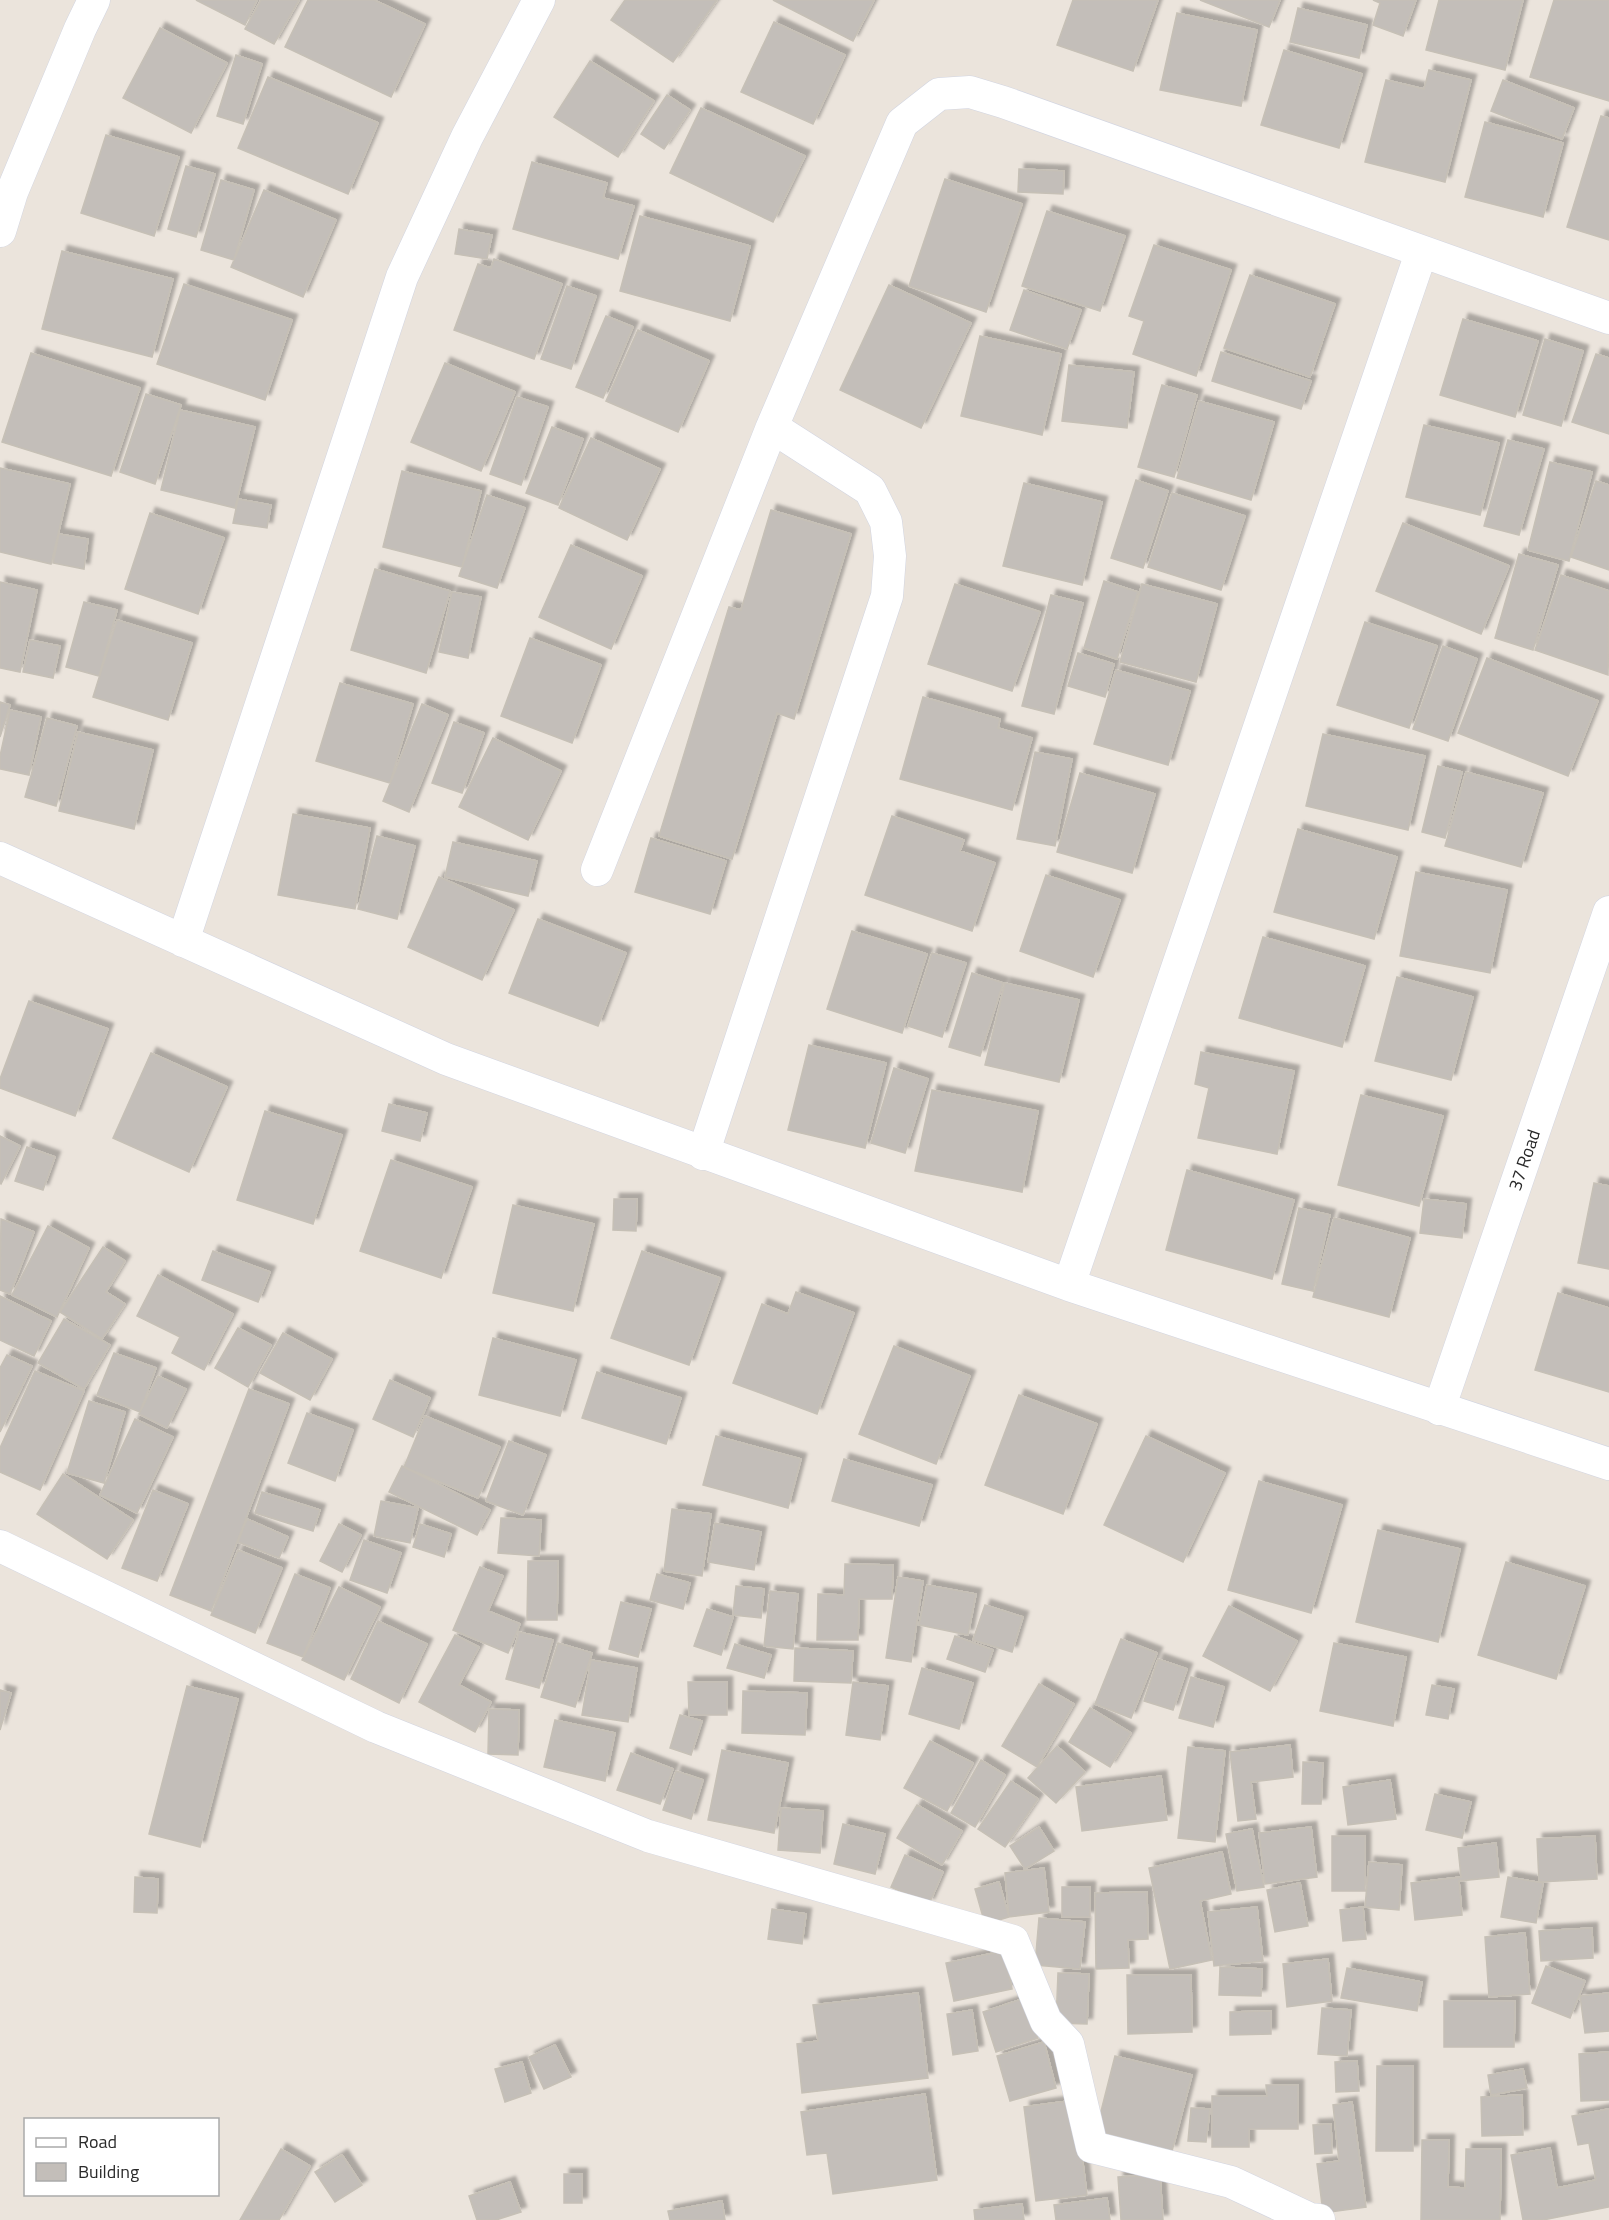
<svg xmlns="http://www.w3.org/2000/svg" width="1609" height="2220" font-family="'Titillium Web',sans-serif">
	<style>
		.building { fill: #c3beb9; stroke: #c6c0b6; stroke-width: 1.5; filter: url(#shadow) }
		.lines { fill: none; stroke-linecap: round; stroke-linejoin: round }
		.street-casing { stroke: #d2d5e1; stroke-width: 33 }
		.street { stroke: #fff; stroke-width: 32 }
		.labels { text-anchor: middle; dominant-baseline: central; stroke-width: 6; stroke-linejoin: round; paint-order: stroke }
		.street-label { font-size: 18px; fill: #2a2a2a; stroke: #fff }
	</style>
	<defs>
		<filter id="shadow"><feDropShadow dx="5.5" dy="-5.5" stdDeviation="1.5" flood-color="#0004"/></filter>
	</defs>
	<rect width="100%" height="100%" fill="#ebe4dc"/>
	<!-- building -->
	<path class="building" d="M196,0H257L245,25Z
		M261,0H299L274,44L245,29Z
		M308,0H374L425,24L391,97L285,47Z
		M625,0H717L673,62L611,20Z
		M773,0H874L853,41Z
		M1073,0H1158L1133,71L1057,45Z
		M1200,0H1280L1269,27Z
		M1373,0H1416L1403,36L1373,25L1380,3Z
		M1439,0H1523L1505,70L1426,50Z
		M1554,0H1609V101L1530,77Z
		M1298,8L1367,25L1359,58L1290,42Z
		M1177,13L1257,30L1241,106L1160,90Z
		M774,22L845,55L813,124L741,92Z
		M160,28L227,63L191,133L123,98Z
		M1284,50L1362,74L1339,148L1261,125Z
		M236,55L262,64L243,124L217,116Z
		M590,61L654,101L618,157L554,117Z
		M1429,70L1471,80L1445,182L1365,162L1386,80L1424,89Z
		M268,77L378,123L348,194L238,148Z
		M1503,80L1574,108L1562,139L1491,111Z
		M667,95L690,110L664,149L641,134Z
		M701,108L805,156L773,222L670,173Z
		M1601,116L1609,118V240L1567,227Z
		M1485,122L1563,143L1543,217L1465,197Z
		M106,135L179,157L154,236L81,213Z
		M532,162L607,183L603,198L634,206L618,259L513,229Z
		M186,166L215,174L196,237L168,229Z
		M1019,169L1064,171L1063,194L1018,192Z
		M945,179L1022,204L986,312L909,286Z
		M221,180L254,190L234,260L201,250Z
		M264,190L336,220L303,297L231,267Z
		M1047,211L1125,236L1100,311L1022,286Z
		M640,216L750,246L730,321L620,291Z
		M459,229L492,235L487,259L455,254Z
		M1154,245L1231,270L1196,376L1133,354L1144,321L1129,316Z
		M62,251L173,279L152,357L42,329Z
		M494,259L562,284L534,359L454,330L478,264L491,268Z
		M1250,275L1335,304L1310,377L1224,348Z
		M184,284L292,320L265,400L157,364Z
		M889,285L971,323L921,428L840,390Z
		M567,286L596,296L571,369L541,359Z
		M1024,290L1081,310L1067,349L1010,330Z
		M606,316L633,327L603,398L576,387Z
		M1463,319L1538,341L1515,417L1440,395Z
		M638,330L709,361L678,432L606,401Z
		M980,336L1061,354L1042,435L961,416Z
		M1545,339L1583,351L1561,426L1523,415Z
		M1221,352L1311,381L1301,409L1212,381Z
		M31,353L140,388L111,476L2,442Z
		M1596,354L1609,358V434L1572,422Z
		M445,363L515,392L481,471L411,442Z
		M1069,365L1134,372L1127,428L1062,421Z
		M1162,385L1197,395L1174,477L1138,467Z
		M146,394L181,405L155,484L120,472Z
		M517,397L548,407L521,485L490,474Z
		M1199,401L1274,422L1251,500L1177,478Z
		M180,410L255,427L235,508L161,490Z
		M1424,425L1499,443L1480,515L1406,497Z
		M552,427L583,439L558,505L526,493Z
		M591,438L660,469L627,540L559,508Z
		M1508,440L1544,449L1519,535L1484,526Z
		M1550,462L1592,472L1569,561L1528,550Z
		M0,468L70,484L51,564L0,552Z
		M402,471L481,491L462,567L383,547Z
		M1136,480L1168,491L1143,568L1111,558Z
		M1596,481L1609,485V570L1571,557Z
		M1024,483L1102,502L1082,585L1003,566Z
		M1172,493L1245,516L1221,590L1148,567Z
		M487,495L525,508L497,588L459,576Z
		M238,499L271,505L267,528L233,523Z
		M771,510L851,534L794,719L777,713L732,859L659,836L729,607L741,610Z
		M150,513L224,538L198,614L125,589Z
		M1403,523L1509,566L1481,634L1376,591Z
		M59,534L88,539L84,569L53,563Z
		M571,545L642,576L611,649L539,617Z
		M1519,554L1558,565L1533,650L1495,638Z
		M375,569L450,591L426,673L351,650Z
		M1561,575L1609,591L1608,675L1535,650Z
		M1104,581L1138,592L1117,659L1084,648Z
		M0,582L37,590L20,672L0,668Z
		M955,584L1040,612L1012,691L928,664Z
		M1142,584L1217,604L1196,682L1120,662Z
		M452,592L481,597L468,658L439,652Z
		M1051,595L1083,603L1054,714L1022,706Z
		M84,602L117,610L99,676L66,667Z
		M117,620L192,643L168,720L93,697Z
		M1365,622L1437,646L1409,728L1337,705Z
		M530,638L601,665L572,743L501,716Z
		M30,640L60,646L53,678L23,672Z
		M1443,646L1477,659L1448,741L1413,729Z
		M1078,653L1114,664L1105,697L1068,686Z
		M1487,658L1598,701L1568,776L1458,733Z
		M1116,670L1190,691L1168,765L1094,744Z
		M340,683L413,704L390,783L316,761Z
		M923,697L1000,719L998,728L1032,738L1012,810L900,779Z
		M0,702L10,705L0,737Z
		M422,704L448,715L409,812L383,801Z
		M10,710L41,717L29,775L0,769V756Z
		M47,718L77,726L56,806L25,797Z
		M454,722L484,733L462,793L432,783Z
		M78,732L153,750L134,829L59,811Z
		M1323,734L1425,756L1408,830L1306,806Z
		M493,738L561,771L528,840L459,807Z
		M1035,752L1072,759L1055,846L1017,839Z
		M1438,766L1462,772L1445,838L1422,832Z
		M1466,772L1543,793L1521,867L1445,846Z
		M1080,773L1155,794L1132,873L1057,852Z
		M293,814L370,828L355,909L278,895Z
		M892,816L964,840L960,851L995,863L972,931L865,895Z
		M1298,829L1397,857L1374,939L1274,912Z
		M377,836L415,846L397,919L358,909Z
		M651,838L726,861L710,914L635,892Z
		M453,842L537,861L528,896L445,877Z
		M1416,872L1507,890L1490,973L1400,956Z
		M1046,875L1120,900L1093,977L1020,951Z
		M439,877L514,910L482,980L408,947Z
		M538,919L626,953L598,1026L509,993Z
		M852,931L927,954L902,1033L827,1009Z
		M1263,937L1365,966L1342,1047L1239,1018Z
		M932,953L966,963L942,1037L908,1026Z
		M972,973L1003,983L980,1056L949,1047Z
		M1397,977L1473,997L1451,1080L1375,1061Z
		M1005,983L1079,1000L1059,1082L985,1065Z
		M29,1001L108,1029L75,1116L0,1088V1079Z
		M809,1045L886,1063L865,1148L788,1130Z
		M1201,1052L1294,1071L1277,1154L1198,1138L1209,1088L1195,1084Z
		M151,1053L227,1087L189,1172L113,1138Z
		M894,1068L928,1079L905,1153L871,1143Z
		M932,1090L1038,1111L1022,1192L915,1171Z
		M1361,1095L1443,1116L1419,1206L1338,1185Z
		M389,1104L427,1113L420,1141L382,1131Z
		M265,1111L342,1135L313,1224L237,1200Z
		M0,1136L20,1146L1,1184L0,1183Z
		M27,1147L55,1157L43,1190L15,1181Z
		M391,1160L472,1187L441,1278L360,1251Z
		M1187,1170L1294,1200L1272,1279L1166,1250Z
		M1594,1183L1609,1186V1269L1578,1263Z
		M614,1199H637L636,1231L613,1230Z
		M1424,1199L1466,1204L1462,1238L1420,1233Z
		M513,1205L594,1224L573,1311L493,1293Z
		M1299,1208L1330,1215L1313,1291L1282,1284Z
		M1334,1218L1410,1238L1389,1317L1313,1297Z
		M1,1219L34,1232L10,1294L0,1290Z
		M48,1226L89,1248L57,1317L12,1295Z
		M103,1247L125,1261L106,1292L125,1304L102,1339L60,1312Z
		M213,1251L270,1272L258,1302L202,1280Z
		M642,1251L720,1278L689,1365L611,1338Z
		M158,1275L233,1314L204,1370L172,1353L180,1337L137,1316Z
		M796,1292L854,1313L817,1414L733,1383L762,1304L788,1314Z
		M1558,1293L1609,1308V1392L1535,1370Z
		M0,1296L51,1321L34,1356L0,1340Z
		M64,1319L110,1345L84,1389L38,1363Z
		M238,1328L271,1345L248,1387L215,1368Z
		M283,1333L332,1359L310,1400L260,1373Z
		M493,1338L576,1360L560,1416L479,1395Z
		M894,1346L970,1376L936,1464L859,1434Z
		M114,1353L156,1368L140,1412L97,1395Z
		M7,1355L32,1366L0,1432V1368Z
		M35,1371L84,1391L40,1490L0,1472V1448Z
		M597,1372L681,1398L666,1444L582,1418Z
		M158,1376L186,1389L167,1428L139,1414Z
		M390,1380L430,1398L413,1437L373,1419Z
		M249,1389L289,1404L211,1611L170,1595Z
		M1019,1395L1097,1424L1063,1514L985,1485Z
		M89,1401L125,1412L104,1483L67,1473Z
		M307,1413L353,1430L335,1481L288,1463Z
		M425,1416L500,1447L478,1498L404,1467Z
		M135,1419L173,1437L137,1513L100,1495Z
		M716,1436L801,1459L788,1508L703,1485Z
		M1146,1436L1225,1473L1183,1562L1104,1525Z
		M509,1441L546,1455L523,1515L486,1501Z
		M844,1459L932,1485L919,1526L832,1501Z
		M402,1466L490,1510L477,1535L389,1492Z
		M63,1474L133,1520L107,1559L37,1514Z
		M1259,1481L1342,1505L1311,1613L1228,1590Z
		M153,1490L188,1504L157,1581L122,1568Z
		M262,1492L320,1510L313,1531L255,1513Z
		M381,1501L418,1508L410,1543L374,1536Z
		M672,1509L711,1514L702,1576L664,1571Z
		M501,1518L541,1520L539,1556L498,1553Z
		M247,1519L288,1537L279,1558L238,1542Z
		M715,1523L761,1532L754,1570L708,1562Z
		M339,1524L361,1535L342,1572L320,1561Z
		M420,1524L451,1534L444,1557L413,1547Z
		M1378,1530L1460,1549L1438,1642L1356,1622Z
		M364,1540L401,1553L387,1593L350,1580Z
		M238,1550L282,1568L255,1633L211,1615Z
		M528,1561H558L557,1620H527Z
		M1506,1562L1585,1586L1556,1679L1478,1655Z
		M845,1564L893,1565L892,1599H859L858,1640H817L818,1594L844,1595Z
		M480,1567L503,1576L488,1611L520,1624L508,1653L453,1630Z
		M295,1574L330,1588L303,1657L267,1643Z
		M657,1574L690,1583L683,1609L650,1600Z
		M898,1577L923,1581L911,1662L886,1658Z
		M927,1585L976,1594L968,1635L919,1625Z
		M736,1586L764,1589L761,1618L733,1615Z
		M339,1587L380,1607L344,1680L302,1660Z
		M770,1591L798,1594L793,1649L764,1646Z
		M621,1602L651,1609L638,1657L609,1649Z
		M985,1605L1023,1617L1012,1652L973,1640Z
		M1229,1606L1297,1641L1270,1691L1203,1656Z
		M707,1609L733,1617L721,1655L694,1646Z
		M378,1621L427,1644L399,1703L351,1679Z
		M519,1632L553,1640L539,1688L506,1679Z
		M455,1635L479,1647L459,1685L491,1702L475,1732L419,1702Z
		M955,1636L993,1650L985,1672L947,1659Z
		M1121,1639L1157,1653L1131,1718L1095,1704Z
		M558,1643L592,1653L575,1707L541,1697Z
		M1334,1643L1406,1657L1393,1726L1320,1711Z
		M735,1644L771,1655L764,1678L727,1668Z
		M795,1648L853,1651L851,1683L794,1681Z
		M1158,1659L1187,1669L1173,1710L1144,1701Z
		M591,1660L637,1668L628,1722L582,1715Z
		M922,1668L973,1683L959,1729L909,1714Z
		M1191,1677L1224,1687L1213,1727L1179,1718Z
		M688,1682H727V1715H689Z
		M853,1682L888,1686L880,1740L846,1735Z
		M1039,1684L1074,1704L1037,1767L1002,1746Z
		M1432,1685L1454,1689L1448,1719L1426,1715Z
		M187,1686L238,1699L200,1847L149,1834Z
		M0,1690L11,1693L0,1730Z
		M743,1691L807,1693L805,1735L742,1733Z
		M1090,1708L1131,1733L1110,1767L1069,1742Z
		M489,1709L519,1710L518,1755L488,1754Z
		M680,1715L702,1721L691,1755L670,1748Z
		M555,1720L615,1733L605,1781L544,1767Z
		M930,1741L973,1763L947,1811L904,1788Z
		M1290,1745L1293,1777L1251,1782L1256,1819L1238,1821L1230,1752Z
		M1057,1746L1085,1772L1056,1803L1028,1778Z
		M1188,1747L1225,1751L1215,1842L1178,1838Z
		M722,1750L788,1763L774,1833L708,1820Z
		M631,1753L673,1769L660,1804L617,1790Z
		M981,1760L1005,1775L975,1827L951,1813Z
		M1303,1762L1323,1763L1321,1804H1302Z
		M676,1771L703,1780L691,1819L663,1810Z
		M1161,1776L1167,1820L1082,1831L1076,1787Z
		M1390,1780L1396,1819L1348,1825L1343,1787Z
		M1011,1781L1038,1799L1005,1847L978,1829Z
		M1435,1794L1471,1802L1462,1838L1426,1830Z
		M917,1805L962,1831L942,1865L897,1838Z
		M781,1808L823,1811L820,1853L778,1850Z
		M843,1824L885,1834L875,1874L834,1864Z
		M1039,1827L1054,1851L1025,1869L1010,1846Z
		M1311,1827L1317,1877L1265,1884L1259,1833Z
		M1252,1829L1264,1887L1237,1891L1226,1834Z
		M1332,1836H1365V1891H1332Z
		M1595,1836L1597,1879L1539,1882L1537,1839Z
		M1496,1843L1499,1877L1459,1881L1462,1915L1415,1920L1411,1883L1461,1877L1458,1848Z
		M1222,1852L1231,1894L1200,1901L1212,1960L1170,1969L1149,1868Z
		M905,1855L943,1872L929,1904L891,1887Z
		M1369,1862L1402,1865L1399,1910L1365,1907Z
		M1044,1868L1049,1912L1009,1917L1005,1873Z
		M135,1877L158,1879L157,1913L134,1912Z
		M1508,1877L1543,1883L1536,1923L1501,1917Z
		M999,1882L1009,1917L985,1924L975,1889Z
		M1300,1883L1308,1926L1275,1932L1267,1890Z
		M1062,1887H1090V1917H1062Z
		M1147,1892L1148,1939L1128,1940L1129,1968L1096,1969L1095,1893Z
		M1257,1907L1263,1961L1214,1966L1208,1912Z
		M1363,1907L1366,1939L1343,1941L1340,1910Z
		M772,1909L806,1914L802,1944L768,1939Z
		M1039,1918L1085,1922L1080,1969L1035,1965Z
		M1592,1928L1593,1958L1541,1961L1539,1931Z
		M1525,1933L1530,1994L1489,1997L1485,1937Z
		M1004,1951L1012,1989L954,2001L946,1963Z
		M1328,1959L1332,2001L1287,2007L1283,1964Z
		M1546,1966L1585,1981L1570,2018L1532,2003Z
		M1220,1967L1262,1969L1261,1996L1219,1995Z
		M1347,1968L1422,1982L1417,2011L1341,1998Z
		M1058,1973L1089,1974L1087,2024L1056,2023Z
		M1127,1975H1191L1192,2032L1128,2034Z
		M918,1993L928,2078L802,2093L797,2044L818,2041L813,2005Z
		M1609,1993V2031L1585,2033L1580,1996Z
		M1025,1998L1038,2038L996,2052L983,2012Z
		M1444,2001H1515L1514,2047H1444Z
		M1322,2008L1351,2010L1347,2056L1318,2054Z
		M972,2010L978,2051L953,2055L947,2014Z
		M1271,2011V2034L1230,2035V2012Z
		M1044,2042L1056,2088L1010,2101L997,2056Z
		M555,2045L571,2077L544,2089L529,2057Z
		M1609,2052V2100L1581,2101L1579,2054Z
		M1115,2056L1192,2075L1172,2151L1096,2131Z
		M1357,2061L1359,2091L1336,2092L1335,2062Z
		M522,2062L531,2093L505,2102L495,2069Z
		M1377,2066H1413V2151H1376Z
		M1523,2069L1527,2088L1491,2095L1488,2075Z
		M1266,2085H1298V2129H1249V2147H1212V2096H1267Z
		M925,2094L937,2180L833,2194L827,2153L807,2155L801,2112Z
		M1522,2095L1523,2135L1482,2136L1481,2097Z
		M1075,2100L1087,2195L1036,2201L1024,2107Z
		M1352,2102L1366,2207L1323,2213L1317,2164L1339,2161L1333,2105Z
		M1191,2108L1210,2109L1206,2142L1188,2141Z
		M1609,2109V2207L1543,2220H1523L1511,2155L1550,2148L1557,2188L1596,2180L1589,2143L1578,2145L1572,2116Z
		M1331,2124L1332,2153L1315,2154L1313,2125Z
		M1422,2140H1449L1448,2187L1465,2188L1466,2149H1501L1500,2220H1421Z
		M281,2149L310,2166L279,2220H240Z
		M342,2155L362,2185L335,2202L315,2172Z
		M564,2174H582V2203H564Z
		M1160,2175L1163,2220H1121L1118,2177Z
		M510,2182L521,2212L496,2220H477L469,2196Z
		M1107,2198L1110,2220H1056L1054,2205Z
		M722,2201L725,2220H670L668,2211Z
		M1022,2204L1024,2220H975L974,2210Z"/>
	<g class="lines">
		<defs>
			<path id="street" d="M0,231L12,192L80,29L94,0
				M0,858L446,1059L1069,1285L1609,1464
				M597,870L772,427L902,123L939,94L970,92L1003,102L1609,318
				M183,941L402,277L467,137L539,0
				M703,1154L887,596L890,556L886,522L870,490L772,427
				M1069,1285L1421,253
				M1439,1409L1609,912
				M0,1546L376,1727L648,1836L1013,1941L1046,2021L1068,2044L1092,2147L1231,2182L1310,2219L1319,2220"/>
		</defs>
		<!-- street casing -->
		<use href="#street" class="street-casing"/>
		<!-- street -->
		<use href="#street" class="street"/>
	</g>
	<g class="labels">
		<!-- street labels -->
		<g class="street-label">
			<text transform="translate(1524 1160) rotate(-71)">37 Road</text>
		</g>
	</g>
	<!-- legend -->
	<rect x="24" y="2118" width="195" height="78" fill="#ffffff" stroke="#aaaaaa" stroke-width="1.5"/>
	<rect x="36" y="2138" width="30" height="9" fill="#ffffff" stroke="#aaaaaa" stroke-width="1.5"/>
	<text x="78" y="2148" font-size="18" fill="#2a2a2a">Road</text>
	<rect x="36" y="2163" width="30" height="18" fill="#c3beb9" stroke="#aaaaaa" stroke-width="1.5"/>
	<text x="78" y="2178" font-size="18" fill="#2a2a2a">Building</text>
</svg>
